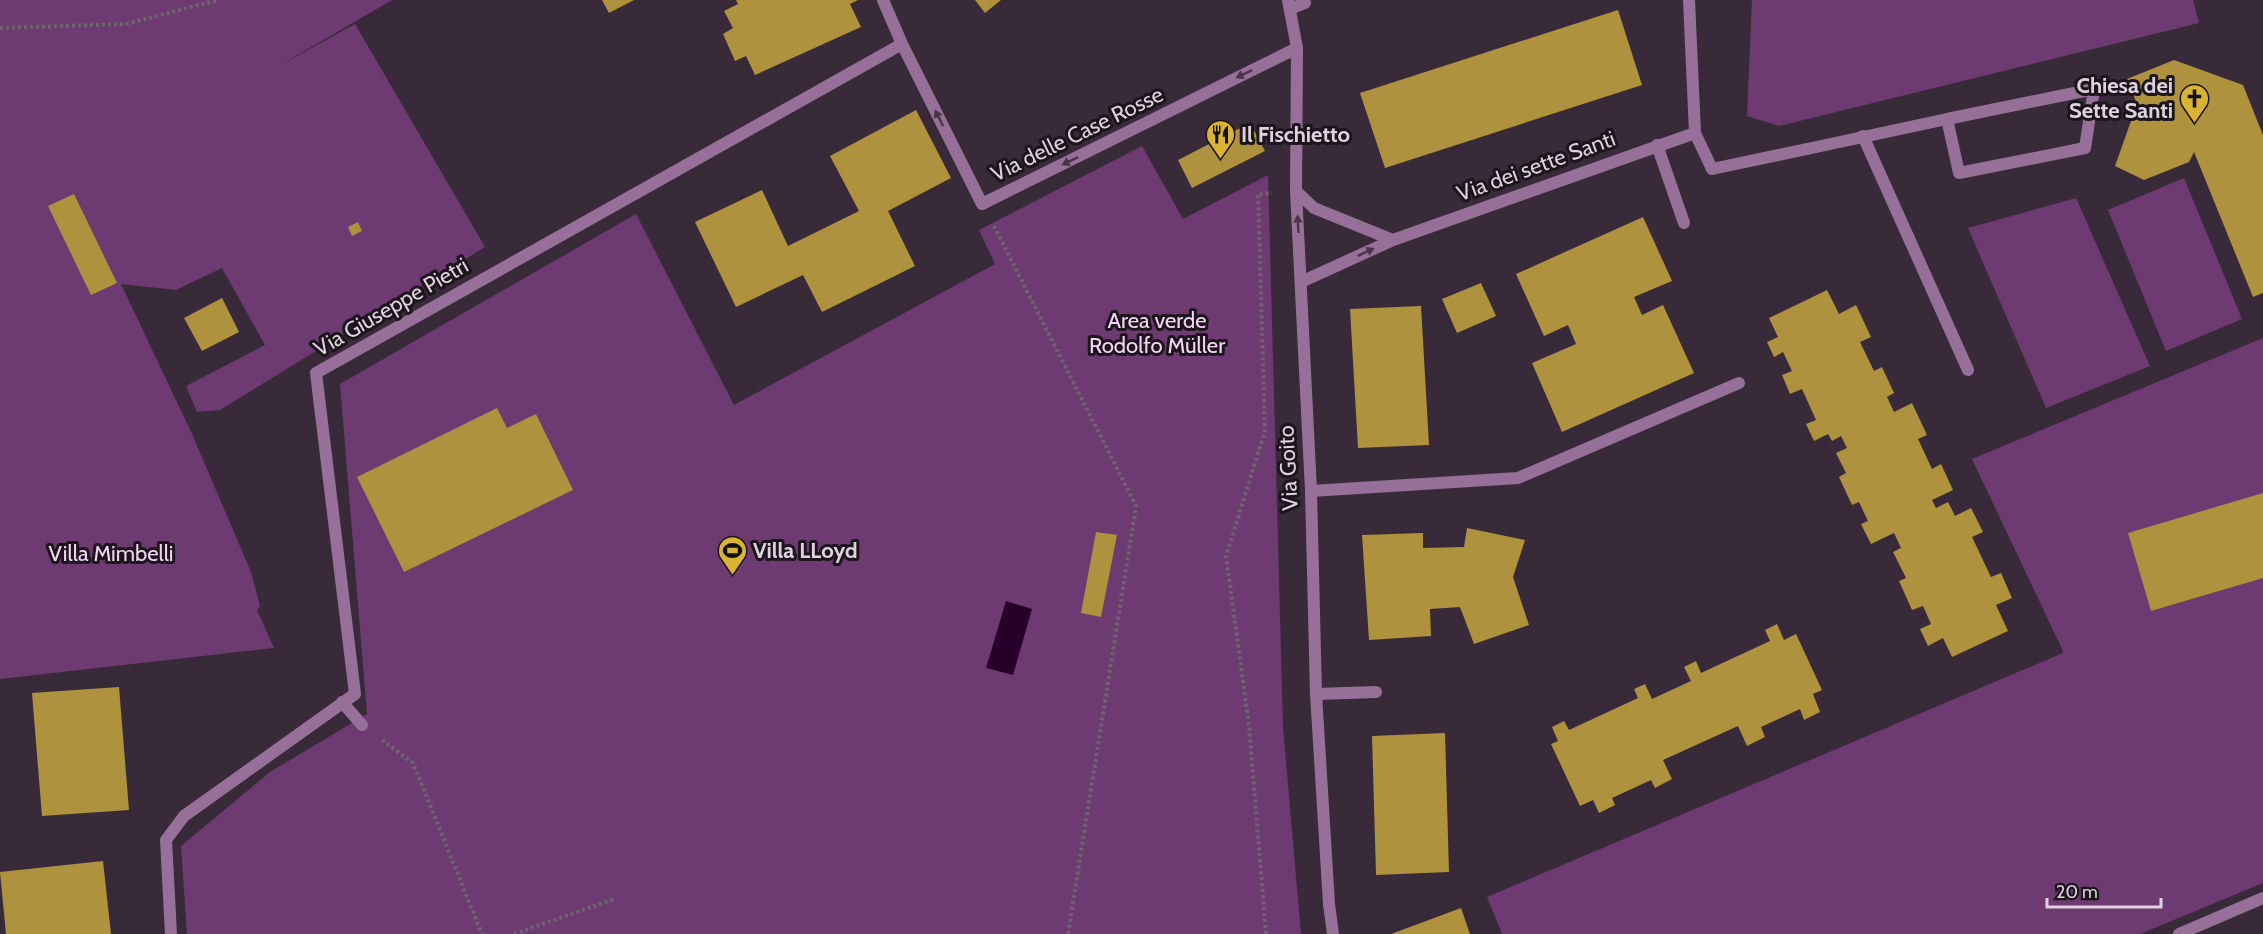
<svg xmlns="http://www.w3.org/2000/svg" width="2263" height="934" font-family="Cabin,sans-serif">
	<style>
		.green { fill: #6d3b71 }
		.water { fill: #27012a }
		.building { fill: #ae923d }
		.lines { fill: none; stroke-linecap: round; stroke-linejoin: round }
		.path { stroke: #706370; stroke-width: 4; stroke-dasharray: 3 3; stroke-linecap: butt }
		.lane { stroke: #977099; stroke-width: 12 }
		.street { stroke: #977099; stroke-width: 12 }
		.oneway { fill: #473548 }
		.labels { text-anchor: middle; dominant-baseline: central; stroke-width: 6; stroke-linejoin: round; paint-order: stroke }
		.poi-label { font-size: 22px; font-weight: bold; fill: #ddd3dd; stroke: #1c151c; text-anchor: start }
		.street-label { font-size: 22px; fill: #ddd3dd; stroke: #1c151c }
		.park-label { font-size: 22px; fill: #f4d4f5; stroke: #1c151c }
	</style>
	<rect width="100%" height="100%" fill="#392a39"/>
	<!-- green -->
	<path class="green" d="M0,0H392L277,67L355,24L485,247L220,410L197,412L186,386L265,345L222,268L176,290L121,284L192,434L251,572L260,606L257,610L274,648L0,679Z
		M1752,0H2193L2199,23L1779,126L1747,116Z
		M1142,146L1183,219L1268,175L1283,727L1301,934H187L181,846L270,772L367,714L340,384L636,214L734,405L995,264L979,230Z
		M2184,178L2242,319L2166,351L2108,210Z
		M2076,198L2150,366L2046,408L1968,228Z
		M2263,338V883L2140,934H1502L1487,897L2063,653V651L1972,459Z"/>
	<!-- water -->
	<path class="water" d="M1006,601L1032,609L1013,675L986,668Z"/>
	<!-- building -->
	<path class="building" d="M602,0H634L609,13Z
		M736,0H858L850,4L861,27L755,75L746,56L735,61L723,34L733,28L724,11L738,4Z
		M975,0H1001L985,13Z
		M1618,10L1642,85L1385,168L1360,93Z
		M2174,60L2243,85L2263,135V293L2253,297L2194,152L2189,162L2144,180L2115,166L2135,110L2139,109L2127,79Z
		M916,110L951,178L888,211L915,266L822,312L803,275L736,307L695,222L762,190L788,246L859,211L830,156Z
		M1250,123L1265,151L1192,188L1178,160Z
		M74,194L117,283L91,295L48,206Z
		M1643,217L1672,281L1634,297L1642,315L1663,305L1694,373L1562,432L1532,363L1576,344L1568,325L1544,336L1516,274Z
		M358,222L362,231L352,236L348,227Z
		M1481,283L1496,316L1457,333L1442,299Z
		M1827,290L1839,314L1856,305L1871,337L1860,342L1874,371L1882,367L1894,393L1887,397L1894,412L1912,403L1927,435L1918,439L1932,469L1941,464L1953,490L1932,500L1936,508L1948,502L1955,516L1971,508L1983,532L1972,537L1991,577L2001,573L2012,598L1996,605L2008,631L1952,657L1943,638L1928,646L1920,629L1931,624L1923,606L1912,610L1899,581L1906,578L1893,552L1901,548L1894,533L1871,544L1861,524L1868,521L1859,502L1852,505L1839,477L1846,473L1836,453L1847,448L1841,436L1832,441L1828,434L1814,441L1806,424L1816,420L1802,389L1790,394L1782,375L1792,371L1783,352L1774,357L1767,342L1778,337L1769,318Z
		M222,298L239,332L202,351L184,318Z
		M1421,306L1429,445L1358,448L1350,309Z
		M497,408L507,428L536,414L573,490L404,572L357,477Z
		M2263,493V578L2151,611L2128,533Z
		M1467,528L1525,540L1513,577L1529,625L1474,644L1460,607L1430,609L1431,636L1369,640L1362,535L1423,533V548L1464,547Z
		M1096,532L1117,535L1101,617L1081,613Z
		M1777,624L1784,640L1796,634L1822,690L1813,694L1820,712L1804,720L1800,709L1761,727L1765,737L1747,746L1738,726L1663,760L1672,779L1655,788L1651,780L1612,798L1615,805L1599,813L1593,800L1580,806L1551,744L1558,741L1552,727L1564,721L1569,730L1638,698L1634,689L1645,684L1652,699L1691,681L1684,667L1696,661L1701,673L1770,641L1765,630Z
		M119,687L129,810L42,816L32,693Z
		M1445,733L1449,872L1376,875L1372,736Z
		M103,861L111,934H6L0,872Z
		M1461,908L1470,934H1391Z"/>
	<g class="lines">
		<!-- path -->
		<path class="path" d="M0,28L126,24L218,0
			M994,226L1136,506L1068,934
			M382,740L413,763L482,934
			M514,934L614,899
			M1266,934L1249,725L1226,556L1265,431L1258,194L1272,193"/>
		<!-- lane -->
		<path class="lane" d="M1290,9L1305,3
			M1863,136L1968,370
			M1657,145L1684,223
			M1807,149L1947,119L1959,173L2085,148L2094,89L1947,119
			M1311,491L1518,478L1739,383
			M1316,694L1376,692
			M342,702L362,725"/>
		<!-- street -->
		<path class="street" d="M883,0L902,44L982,204L1297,48
			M1288,0L1297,48L1296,191L1311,491L1316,694L1329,904L1333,934
			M1689,0L1695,133
			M1296,191L1314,208L1393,240
			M1301,282L1393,240L1695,133L1712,169L1807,149
			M171,934L166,840L184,816L355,694L316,373L902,44
			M2179,934L2263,898"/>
	</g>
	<!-- one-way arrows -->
	<defs><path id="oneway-solid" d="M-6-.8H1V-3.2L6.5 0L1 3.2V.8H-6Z" transform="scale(1.5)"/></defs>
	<g class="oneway">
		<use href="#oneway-solid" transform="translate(1244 74) rotate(154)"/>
		<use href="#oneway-solid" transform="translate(939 118) rotate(-117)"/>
		<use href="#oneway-solid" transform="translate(1070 161) rotate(154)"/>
		<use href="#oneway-solid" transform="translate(1298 224) rotate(-93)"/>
		<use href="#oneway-solid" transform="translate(1366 252) rotate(-25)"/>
	</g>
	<!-- icons -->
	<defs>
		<symbol id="church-pin" viewBox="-11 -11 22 30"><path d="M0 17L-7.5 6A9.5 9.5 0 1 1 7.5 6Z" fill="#d9b334" stroke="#1c151c"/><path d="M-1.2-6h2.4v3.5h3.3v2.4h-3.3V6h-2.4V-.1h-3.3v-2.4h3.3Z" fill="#111"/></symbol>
		<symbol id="restaurant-pin" viewBox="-11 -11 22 30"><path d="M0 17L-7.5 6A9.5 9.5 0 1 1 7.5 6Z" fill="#d9b334" stroke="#1c151c"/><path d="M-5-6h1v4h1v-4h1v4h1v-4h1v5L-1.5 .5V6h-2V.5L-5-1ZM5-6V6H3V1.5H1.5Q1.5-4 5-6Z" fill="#111"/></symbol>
		<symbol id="stadium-pin" viewBox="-11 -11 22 30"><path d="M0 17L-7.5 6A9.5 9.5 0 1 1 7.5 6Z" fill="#d9b334" stroke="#1c151c"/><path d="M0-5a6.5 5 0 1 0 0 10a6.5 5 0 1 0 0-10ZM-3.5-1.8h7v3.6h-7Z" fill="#111"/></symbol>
	</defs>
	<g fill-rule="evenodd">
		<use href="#church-pin" x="2178" y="82" width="33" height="45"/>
		<use href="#restaurant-pin" x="1204" y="118" width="33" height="45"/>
		<use href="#stadium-pin" x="716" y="534" width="33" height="45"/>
	</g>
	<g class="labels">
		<!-- poi labels -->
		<g class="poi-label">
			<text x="2173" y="85" text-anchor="end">Chiesa dei<tspan x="2173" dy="25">Sette Santi</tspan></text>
			<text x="1241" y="134">Il Fischietto</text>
			<text x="753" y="550">Villa LLoyd</text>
		</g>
		<!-- street labels -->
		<g class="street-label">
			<text transform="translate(1077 134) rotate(-26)">Via delle Case Rosse</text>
			<text transform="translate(1536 166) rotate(-20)">Via dei sette Santi</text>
			<text transform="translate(391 307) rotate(-30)">Via Giuseppe Pietri</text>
			<text transform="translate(1288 468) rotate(-93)">Via Goito</text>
		</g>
		<!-- park labels -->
		<g class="park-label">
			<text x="1157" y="320">Area verde<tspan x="1157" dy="25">Rodolfo Müller</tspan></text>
			<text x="111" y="553">Villa Mimbelli</text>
		</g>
	</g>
	<!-- scale -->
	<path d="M2047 898v9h114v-9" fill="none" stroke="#ddd3dd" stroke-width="3"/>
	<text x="2056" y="898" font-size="18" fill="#ddd3dd" stroke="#1c151c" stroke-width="4.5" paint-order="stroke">20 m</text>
</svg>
